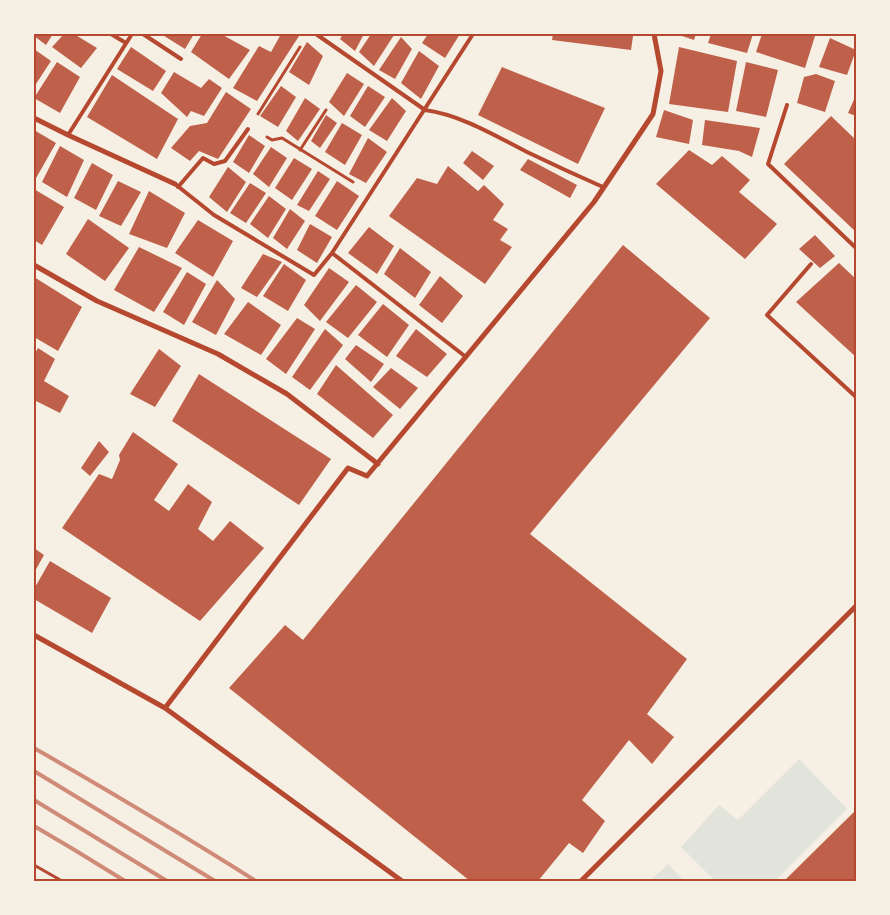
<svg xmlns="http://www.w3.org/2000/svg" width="890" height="915" font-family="Manrope,sans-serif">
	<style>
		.green { fill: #e2e4dc }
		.building { fill: #bf614a }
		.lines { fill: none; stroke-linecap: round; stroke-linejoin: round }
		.path { stroke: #b5482f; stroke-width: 3 }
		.service { stroke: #b5482f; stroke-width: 4 }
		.minor { stroke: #b5482f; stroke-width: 5 }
		.rail { stroke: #cf8b77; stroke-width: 4 }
		.neatline { fill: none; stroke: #b5482f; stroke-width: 2 }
	</style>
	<rect width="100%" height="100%" fill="#f6efe4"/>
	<!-- green -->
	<path class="green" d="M799,759L847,809L775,881H715L681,847L719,805L738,820Z
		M668,864L684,881H650Z"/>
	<!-- building -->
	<path class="building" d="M34,34H53L46,45L34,36Z
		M64,34H74L97,48L81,68L52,47Z
		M161,34H194L185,49Z
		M202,34H221L250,50L229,79L191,52Z
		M281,34H295L299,36L257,101L233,88L259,46L271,52Z
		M343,34H364L355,51L340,39Z
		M371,34H392L394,35L374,66L359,52Z
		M428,34H460L445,58L422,43Z
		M553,34H632L633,36L631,50L552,40Z
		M676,34H696L694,40Z
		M711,34H753L747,53L708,43Z
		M762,34H810L815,36L805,68L756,52Z
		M401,37L412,49L395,79L379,70Z
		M830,38L856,50L847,75L819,67Z
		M307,42L323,56L309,85L289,72Z
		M131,47L166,71L153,91L117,69Z
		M679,47L737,61L728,112L669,104Z
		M34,49L51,61L34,87Z
		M419,51L439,66L421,99L401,83Z
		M57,62L80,77L60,113L34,98Z
		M746,62L778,70L766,117L736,111Z
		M502,67L605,108L578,164L478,115Z
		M174,72L201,88L209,79L222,88L204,116L191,111L187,117L161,93Z
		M347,73L364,84L344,116L329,102Z
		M816,74L835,81L825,112L797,103L804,77Z
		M112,75L178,119L157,159L87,117Z
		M281,86L296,97L278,127L260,116Z
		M368,86L385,97L365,127L350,116Z
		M226,92L251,109L218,159L199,151L190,161L171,148L190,126L207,123Z
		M856,95V116L848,113Z
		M305,98L320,109L298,141L286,131Z
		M392,98L406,111L387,141L369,130Z
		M664,110L693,120L689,144L656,137Z
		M326,115L337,123L320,148L311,141Z
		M831,116L856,140V232L784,164Z
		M705,120L760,128L752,157L739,151L702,145Z
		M342,123L362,135L345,165L325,152Z
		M34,130L56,143L35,180L34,179Z
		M249,135L265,146L249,173L233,162Z
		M368,138L387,152L366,183L349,174Z
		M60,146L84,160L67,197L42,182Z
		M271,147L287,158L269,187L253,174Z
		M689,150L712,165L722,156L750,180L739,192L777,224L745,259L656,184Z
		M472,151L494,166L483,180L463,163Z
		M294,158L312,169L292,200L275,188Z
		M528,159L577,185L570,198L520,170Z
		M92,163L113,175L96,210L74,198Z
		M448,166L478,191L484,185L504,204L493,220L508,229L500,240L512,247L485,284L389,216L417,178L437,184Z
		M228,167L246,182L227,212L209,197Z
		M318,171L330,179L309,211L297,205Z
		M118,181L141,192L121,226L99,216Z
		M337,181L359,196L337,230L315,216Z
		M250,183L266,193L246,223L230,213Z
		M34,189L64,207L42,245L34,240Z
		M149,191L185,213L167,248L129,234Z
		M269,196L286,209L268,238L250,224Z
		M290,209L305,221L287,249L273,238Z
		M88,219L129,248L105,281L66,254Z
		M198,220L233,241L213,277L175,253Z
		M310,224L332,237L317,263L297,250Z
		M369,227L394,246L377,274L348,253Z
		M815,235L835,256L820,268L799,249Z
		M623,245L710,318L530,534L687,659L647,714L674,737L652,764L629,740L582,800L605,821L583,853L569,843L538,881H470L229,688L285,625L303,640Z
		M139,247L182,268L154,312L114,290Z
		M400,248L431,272L415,298L384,274Z
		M263,254L282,262L257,297L241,288Z
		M839,263L856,279V357L796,302Z
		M284,264L306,280L288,311L263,296Z
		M329,268L349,282L320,321L304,305Z
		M187,272L206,284L184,325L163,312Z
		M440,276L463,296L442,323L419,305Z
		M34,277L82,307L58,351L34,337Z
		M217,280L235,299L216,335L192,322Z
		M356,285L377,302L348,338L326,322Z
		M248,302L281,325L261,355L224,334Z
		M383,304L409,325L387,357L358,335Z
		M297,318L315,329L286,374L266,359Z
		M325,329L343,345L310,390L292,377Z
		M416,329L447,354L427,377L396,356Z
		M356,345L384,364L371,382L345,359Z
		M38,348L55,359L44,381L69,396L60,413L34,400V355Z
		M159,349L181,366L155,407L130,394Z
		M336,365L393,415L373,438L317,394Z
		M391,368L418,388L400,409L373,387Z
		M199,374L331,459L299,505L172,421Z
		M133,432L178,464L154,500L169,511L188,484L212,502L198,529L213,541L230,521L264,548L200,621L62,528L99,474L112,479L120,460L119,455Z
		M99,441L109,452L90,476L81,468Z
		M34,548L44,555L34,573Z
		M50,561L111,598L92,633L34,599V589Z
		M856,810V881H784Z"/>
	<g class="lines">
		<!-- path -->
		<path class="path" d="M258,114L300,47
			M267,137L272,140L282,138L353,182
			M300,150L326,110
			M34,865L62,881"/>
		<!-- service -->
		<path class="service" d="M111,34L126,43
			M143,34L181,59
			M316,34L425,110C461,115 494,135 527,152C552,164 578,176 603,187
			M787,105L768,164L856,248
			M68,135L132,34
			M175,184L214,215L314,275L332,253L473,34
			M178,187L203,158L214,164L225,161L248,129
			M332,253L466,357
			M811,264L767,315L856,397"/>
		<!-- minor -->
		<path class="minor" d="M34,118L68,135L175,184
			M34,265L97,301L218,354L287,394L378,464
			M34,635L165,708L402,881
			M165,708L348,468L367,476L594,202L653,114L661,71L654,34
			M581,881L856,606"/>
		<!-- rail -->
		<path class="rail" d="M34,748C109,791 183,835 256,881
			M34,771L215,881
			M34,800L167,881
			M34,826L73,849L125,881"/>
	</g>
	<!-- border -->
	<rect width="890" height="915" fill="none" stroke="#f6efe4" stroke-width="70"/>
	<rect x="35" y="35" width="820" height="845" class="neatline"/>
</svg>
